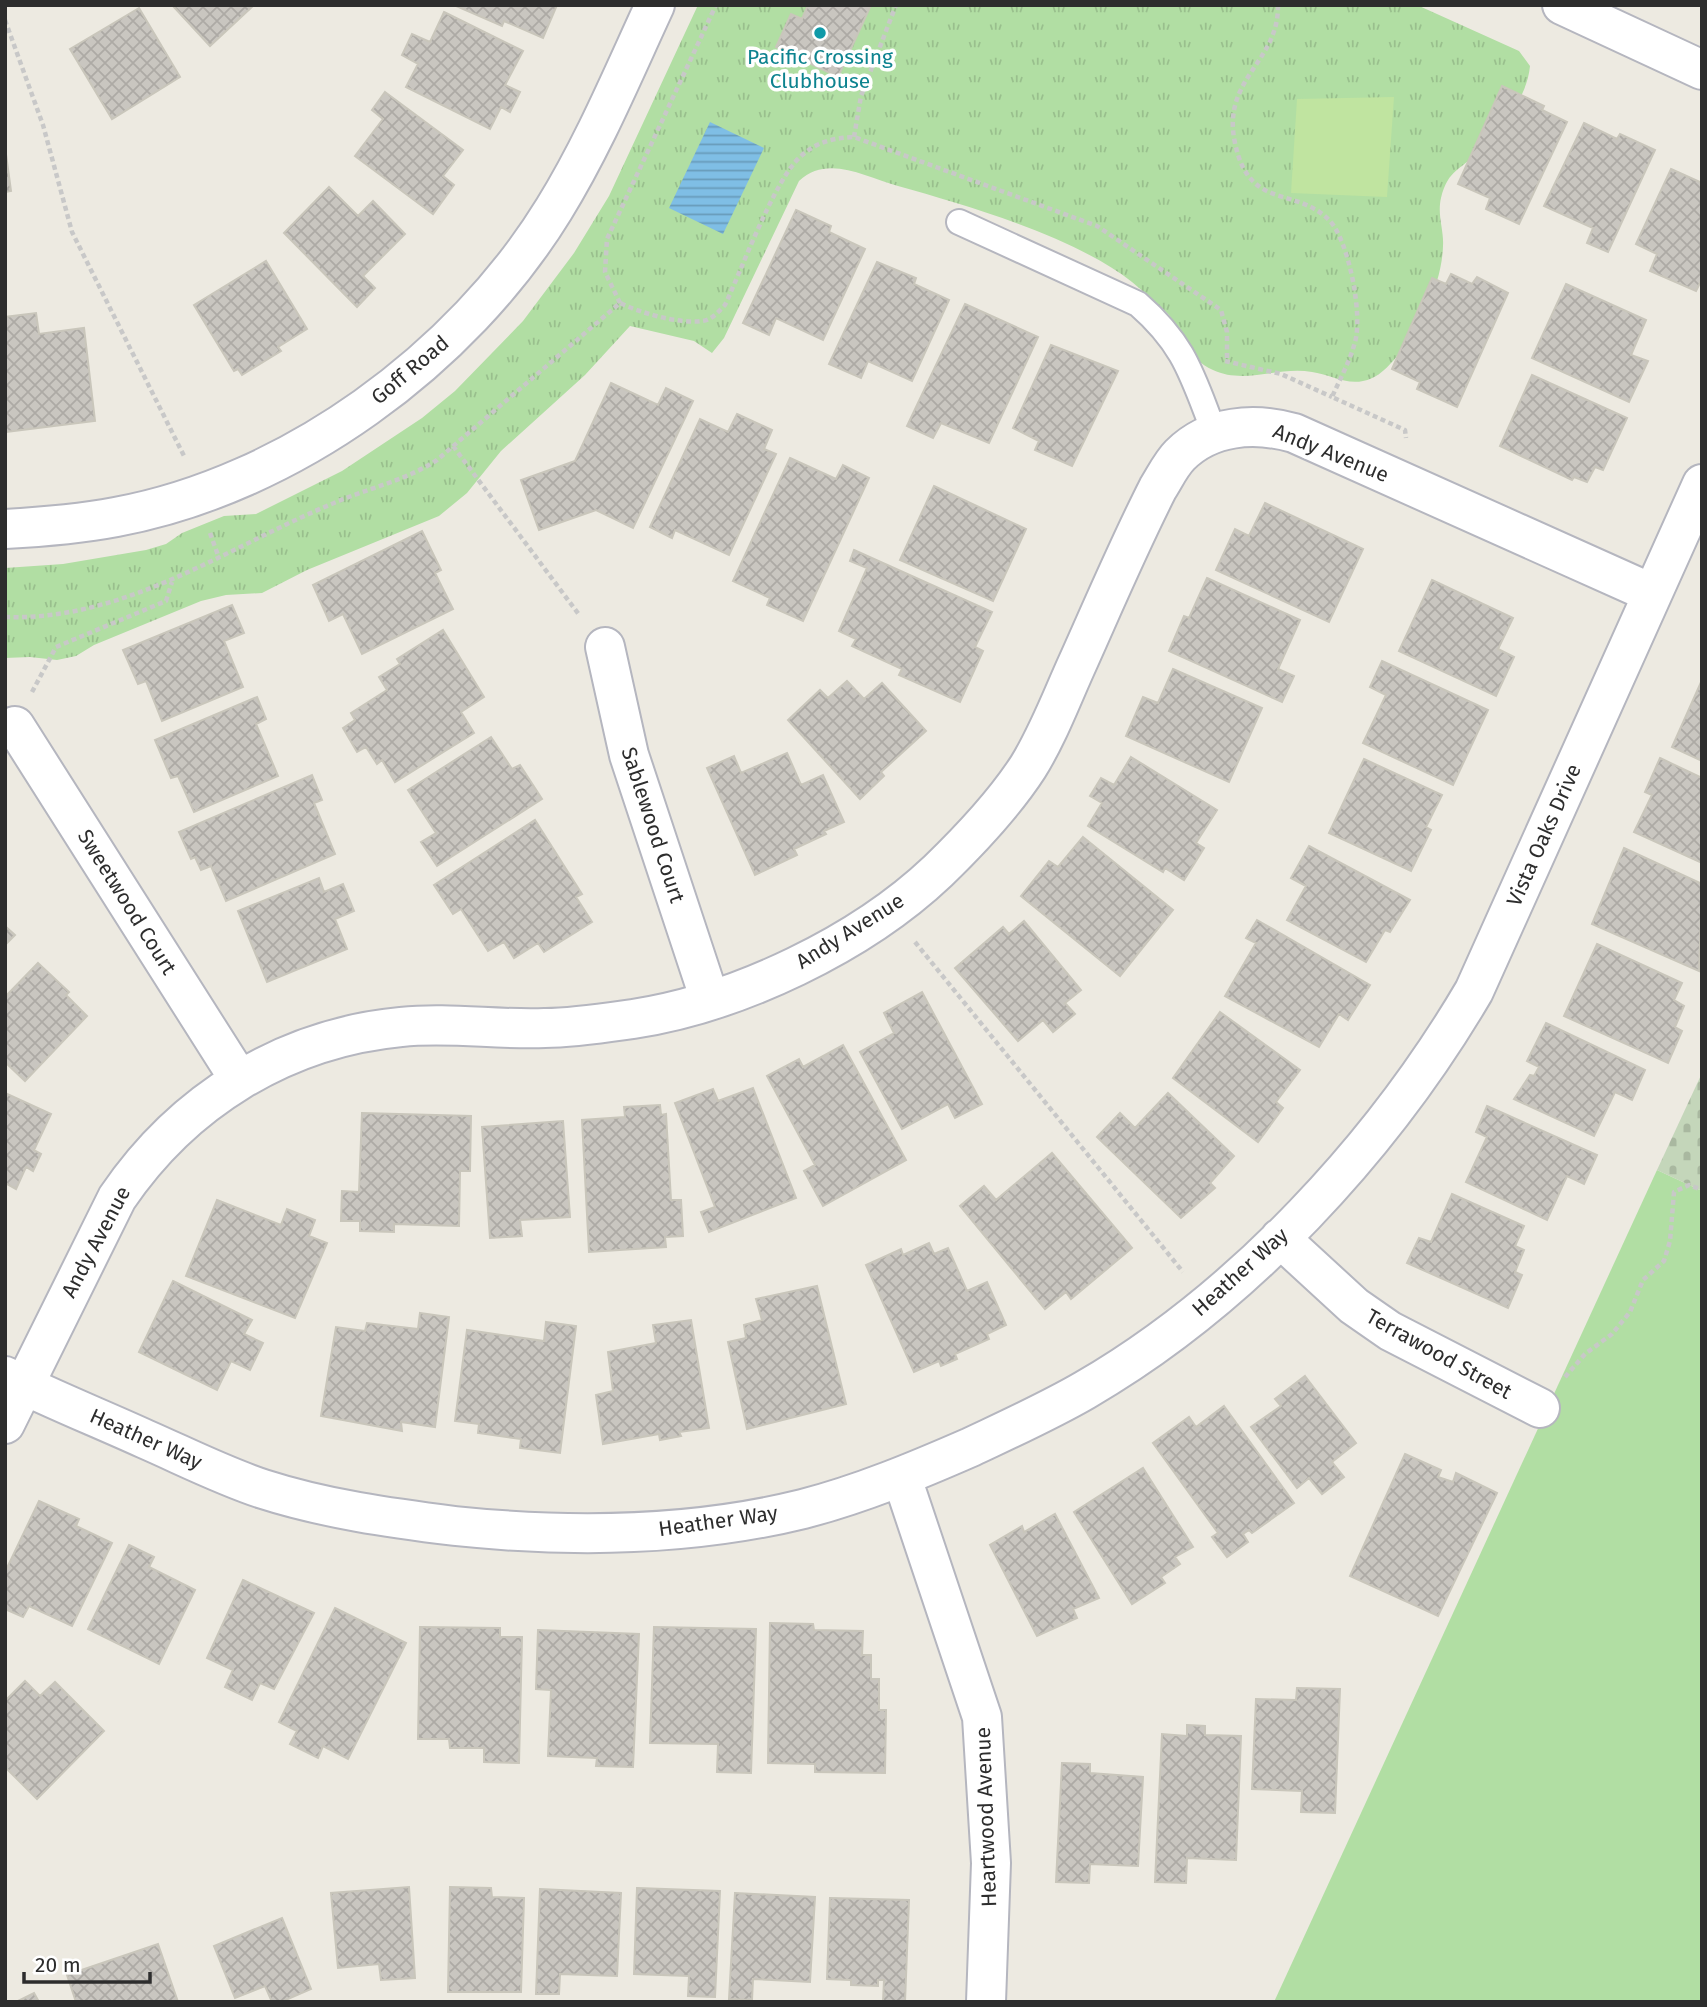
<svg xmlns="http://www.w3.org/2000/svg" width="1707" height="2007" font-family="'Fira Sans',sans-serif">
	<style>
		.grass { fill: #b1dea3 }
		.cemetery { fill: url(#cemetery-stones) }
		.park { fill: url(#park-tufts) }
		.pitch { fill: #c0e4a0 }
		.water { fill: url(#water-rules) }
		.building { fill: url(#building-cross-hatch); stroke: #c9c6bb; stroke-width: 2 }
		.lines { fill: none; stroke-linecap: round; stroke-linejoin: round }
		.lane-casing { stroke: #b5b6bf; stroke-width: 28 }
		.street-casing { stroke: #b5b6bf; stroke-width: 42 }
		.path { stroke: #c8c8c8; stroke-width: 4.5; stroke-dasharray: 5 3.5; stroke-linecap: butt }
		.lane { stroke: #fff; stroke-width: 24 }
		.street { stroke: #fff; stroke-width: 38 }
		.culture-dot { fill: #0f9aa8; stroke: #fff; stroke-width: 2.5 }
		.labels { text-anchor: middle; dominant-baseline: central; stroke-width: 7; stroke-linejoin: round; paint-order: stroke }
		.culture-label { font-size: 21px; fill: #0d838f; stroke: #fff }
		.street-label { font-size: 21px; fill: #2d2d2d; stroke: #fff }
	</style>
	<defs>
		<pattern id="cemetery-stones" width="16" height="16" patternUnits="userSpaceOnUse" patternTransform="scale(1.75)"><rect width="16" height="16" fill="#c4d6ba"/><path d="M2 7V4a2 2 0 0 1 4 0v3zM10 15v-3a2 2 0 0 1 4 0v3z" fill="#a9b8a0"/></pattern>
		<pattern id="park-tufts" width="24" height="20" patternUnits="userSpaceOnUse" patternTransform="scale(1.75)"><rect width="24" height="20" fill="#b1dea3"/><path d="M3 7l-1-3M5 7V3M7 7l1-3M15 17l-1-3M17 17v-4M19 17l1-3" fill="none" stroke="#99bf8d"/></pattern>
		<pattern id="water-rules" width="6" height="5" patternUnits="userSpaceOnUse" patternTransform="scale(1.75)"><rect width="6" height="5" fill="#7fbee5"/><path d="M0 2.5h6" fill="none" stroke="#689bba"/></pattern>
		<pattern id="building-cross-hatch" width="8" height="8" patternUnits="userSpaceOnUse" patternTransform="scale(1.75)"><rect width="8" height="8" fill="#c9c6c0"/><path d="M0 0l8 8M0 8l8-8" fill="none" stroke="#adaaa5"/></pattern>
	</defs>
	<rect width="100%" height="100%" fill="#edeae1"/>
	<!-- grass -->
	<path class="grass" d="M1657,1170L1702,1191V2002H1274Z"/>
	<!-- cemetery -->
	<path class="cemetery" d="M1702,1073V1191L1657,1170Z"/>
	<!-- park -->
	<path class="park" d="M698,5H1417L1519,51L1530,66C1527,98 1502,128 1480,151C1462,169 1448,169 1441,198C1437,215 1444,230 1443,246C1442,284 1419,332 1393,361C1385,370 1375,379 1363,381C1346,385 1328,374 1312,372C1278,366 1245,385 1213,370C1187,359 1185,334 1168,314C1157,303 1144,292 1132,282C1075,237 969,206 898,186C865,177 828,154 799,181L724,338L712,353L694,341L630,326L585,375L501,451L467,493L439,516L307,570L262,593L226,595L201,601L94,645L76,656L57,660L30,657L5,658V568L63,564L146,550L166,544L182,533L224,516L256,514L342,471L422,418L455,391L523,321L574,253L609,196Z"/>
	<!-- pitch -->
	<path class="pitch" d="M1394,97L1387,197L1291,193L1297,99Z"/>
	<!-- water -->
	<path class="water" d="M710,122L764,148L723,234L669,208Z"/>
	<!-- building -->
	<path class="building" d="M172,5H254L210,46Z
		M454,5H557L543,38L504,21L502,26Z
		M808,5H871L838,77L776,47L791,14L802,19Z
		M139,8L180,77L112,119L70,49Z
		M444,12L523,51L505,85L520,92L510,112L501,107L490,129L406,87L418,64L402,55L412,34L430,42Z
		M1502,86L1544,106L1542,110L1567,122L1519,224L1486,209L1490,198L1458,184Z
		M385,92L463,150L443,176L454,185L433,214L355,156L383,119L372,110Z
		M1584,123L1617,139L1620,134L1655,150L1608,252L1587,243L1593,228L1544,206Z
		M5,147L11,191L5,192Z
		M1671,169L1702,183V279L1696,291L1650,271L1657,254L1636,244Z
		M329,187L358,216L373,201L405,234L363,276L375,288L357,307L284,233Z
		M796,210L831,226L829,232L865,249L823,340L776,318L769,335L743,323Z
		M266,261L307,329L278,347L281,351L242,375L238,369L234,371L194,305Z
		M877,262L916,278L914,284L949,300L912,381L868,361L861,378L829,364Z
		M1451,274L1472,284L1477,277L1508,293L1457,407L1417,389L1420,382L1392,369L1432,278L1446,284Z
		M1566,284L1646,320L1631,355L1648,361L1629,402L1532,358Z
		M965,304L1038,337L989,443L941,423L933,438L907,426Z
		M36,313L39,334L84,328L95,421L5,432V317Z
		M1051,345L1118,371L1072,466L1035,450L1039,441L1013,428Z
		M1532,375L1627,418L1603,470L1595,467L1587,482L1574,477L1572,480L1500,446Z
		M611,383L658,405L666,388L693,401L633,528L596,510L539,530L521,480L575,461Z
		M737,414L772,430L764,449L776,454L729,555L675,530L672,538L650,527L700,419L728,432Z
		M790,458L836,479L843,465L869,478L803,621L767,605L770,598L733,581Z
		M934,486L1026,529L993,601L900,560Z
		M1265,503L1363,549L1329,622L1216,570L1235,529L1249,536Z
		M422,531L441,570L435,573L453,609L362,654L343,614L329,621L313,585Z
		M854,550L992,612L975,647L983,651L960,702L899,675L902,669L852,646L856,639L839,631L867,568L850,561Z
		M1207,578L1300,620L1278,669L1294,676L1282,702L1169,651L1184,616L1189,618Z
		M1432,580L1513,618L1498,649L1514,657L1496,696L1399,651Z
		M232,605L244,633L224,641L243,687L162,721L146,681L138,684L123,650Z
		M443,630L484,697L461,712L474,733L395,782L382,760L377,764L366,747L357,752L343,728L355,720L351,713L387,690L379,677L400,664L397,659Z
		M1382,661L1488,710L1453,785L1363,743L1386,695L1370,687Z
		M1173,669L1262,708L1229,782L1126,736L1143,697L1158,703Z
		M1702,680V761L1672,747Z
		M847,681L864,699L882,683L926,731L881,772L884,776L860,799L788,720L820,690L828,698Z
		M257,697L266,719L256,724L278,776L194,812L178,776L171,778L155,740Z
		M491,737L512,769L520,765L542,799L437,866L421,842L436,833L408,790Z
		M787,753L801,785L823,775L844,822L824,831L826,834L794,849L797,855L755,875L707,768L734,756L741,773Z
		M1131,757L1217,810L1196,843L1204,848L1184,880L1165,868L1163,872L1088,826L1102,803L1090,796L1101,778L1114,785Z
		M1660,758L1702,778V863L1634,832L1652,795L1645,792Z
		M1364,759L1442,795L1426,827L1431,830L1411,871L1329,833Z
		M312,775L322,800L314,803L335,854L226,901L211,866L201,870L195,857L191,859L179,832Z
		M535,820L582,894L576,897L592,922L544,952L538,943L514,958L504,942L488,951L461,909L453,914L434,885Z
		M1083,837L1173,910L1120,976L1021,896L1049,861L1058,867Z
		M1309,846L1410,900L1390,932L1385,930L1366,962L1287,920L1306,886L1291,878Z
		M1624,848L1702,884L1699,971L1592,924Z
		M319,878L324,892L343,884L354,911L335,919L347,949L267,982L238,911Z
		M1257,920L1370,985L1348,1020L1339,1014L1319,1047L1225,996L1256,943L1246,938Z
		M1024,921L1081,990L1065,1003L1075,1014L1053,1032L1043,1020L1018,1041L955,968L1003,927L1009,934Z
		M5,926L15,935L5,945Z
		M1597,944L1682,983L1674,1000L1684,1006L1675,1027L1682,1031L1668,1063L1564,1016Z
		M38,963L69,992L66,995L87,1016L25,1081L5,1062V997Z
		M922,992L982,1104L955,1118L948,1104L902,1129L860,1052L894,1033L884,1013Z
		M1220,1012L1300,1070L1276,1102L1283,1108L1258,1142L1173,1078Z
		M1546,1023L1645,1070L1632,1100L1615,1092L1594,1136L1514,1099L1530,1075L1534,1076L1539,1067L1527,1061Z
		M843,1045L906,1160L823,1206L804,1171L815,1165L767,1076L799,1059L803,1067Z
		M753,1088L796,1198L709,1232L701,1212L715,1207L675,1103L713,1089L718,1101Z
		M5,1093L51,1114L34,1150L41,1154L33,1171L26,1167L16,1189L5,1183Z
		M1168,1093L1234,1156L1210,1183L1215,1188L1181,1218L1097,1137L1120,1113L1135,1128Z
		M660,1105L661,1115L666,1114L671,1200H681L683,1236L665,1237L666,1247L589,1252L582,1120L625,1117L624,1107Z
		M1487,1106L1597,1155L1584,1184L1567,1176L1547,1220L1466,1182L1487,1137L1476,1132Z
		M362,1113L471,1116L470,1171H460L459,1226L394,1224V1232L360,1231V1221H341L342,1191L359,1192Z
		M563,1121L570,1217L520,1220L522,1236L490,1238L482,1127Z
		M1052,1153L1132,1248L1071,1299L1066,1292L1045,1309L960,1206L984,1186L996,1200Z
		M1452,1194L1524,1226L1515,1246L1524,1250L1515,1272L1522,1275L1508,1308L1407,1263L1419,1238L1431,1242Z
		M217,1200L281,1225L287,1209L315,1220L309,1236L327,1243L295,1318L186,1276Z
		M929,1243L934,1254L948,1248L967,1291L987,1282L1006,1325L987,1334L989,1339L955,1354L957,1359L941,1366L939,1361L914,1372L866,1265L901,1249L903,1255Z
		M173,1281L252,1320L244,1334L263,1343L250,1370L231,1361L217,1390L139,1352Z
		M817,1286L846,1404L747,1429L728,1342L746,1338L744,1325L762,1320L756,1299Z
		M420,1313L449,1317L435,1427L401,1422L402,1431L321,1416L336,1327L365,1331L367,1323L418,1329Z
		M691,1320L709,1428L679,1432L681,1436L660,1440L659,1434L603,1444L596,1395L613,1391L608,1352L656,1343L653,1325Z
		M546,1322L576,1326L560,1453L520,1448L521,1439L478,1433L479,1424L455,1421L467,1330L544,1341Z
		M1305,1376L1356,1443L1332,1462L1344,1477L1322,1494L1309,1478L1297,1488L1251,1427L1281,1406L1275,1399Z
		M1224,1406L1294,1503L1252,1533L1249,1530L1243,1534L1248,1542L1227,1557L1212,1537L1218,1533L1153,1443L1189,1417L1196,1427Z
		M1405,1454L1441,1470L1438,1477L1453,1482L1456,1473L1497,1493L1438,1616L1350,1576Z
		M1143,1468L1193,1547L1175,1557L1180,1564L1161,1577L1165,1583L1132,1604L1074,1512Z
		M39,1501L79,1519L76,1526L112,1543L72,1626L29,1606L23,1617L5,1609V1572Z
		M1055,1514L1099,1598L1073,1609L1077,1618L1037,1636L990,1545L1022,1526L1024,1532Z
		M129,1545L154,1557L149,1567L195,1590L159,1664L88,1629Z
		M243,1580L314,1613L274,1689L260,1683L252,1700L225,1687L233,1670L207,1658Z
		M335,1608L406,1643L348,1759L323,1746L318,1758L290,1744L297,1731L279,1722Z
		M770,1623L813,1624L814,1630L863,1631L862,1655H871V1679H879V1710H886L885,1773L815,1772V1764L768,1763Z
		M420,1627L500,1628V1637H522L519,1763L484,1762V1748H450L449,1739H418Z
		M654,1627L756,1629L751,1773L717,1772L718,1744L650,1743Z
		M538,1630L639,1634L633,1767L596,1766L597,1758L548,1756L551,1690L536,1689Z
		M25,1681L40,1696L55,1682L104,1731L37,1799L5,1767V1701Z
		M1297,1688L1340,1689L1335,1813L1301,1812L1302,1791L1252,1789L1256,1699L1296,1700Z
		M1187,1725L1205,1726V1735L1241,1736L1236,1860L1187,1858L1186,1883L1155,1882L1162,1734L1187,1736Z
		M1062,1763L1090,1764V1773L1143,1777L1138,1866L1090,1864L1089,1883L1056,1882Z
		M409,1887L415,1978L381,1980L379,1964L338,1968L331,1893Z
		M450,1887L491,1888L492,1897L524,1898L521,1992H448Z
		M637,1888L720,1891L715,1997L688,1996L689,1976L634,1974Z
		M540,1889L621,1893L617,1976L560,1974L559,1994H536Z
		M735,1893L815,1897L810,1982L753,1979L752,2000L729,1999Z
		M830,1898L909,1900L905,2002H883L884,1980H878V1986L851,1985V1980L827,1979Z
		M282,1918L311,1989L281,2002H272L265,1986L235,1998L214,1946Z
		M158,1944L178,2002H76L67,1975Z
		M34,1993L39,2002H16Z"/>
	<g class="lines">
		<defs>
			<path id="lane" d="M959,222L1138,304C1186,346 1192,376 1215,434"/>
			<path id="street" d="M1562,5L1702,70
				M5,529C42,527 79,524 116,517C290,485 462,359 554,209C594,144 623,74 655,5
				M605,647L629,755L710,1000
				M15,726L239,1079
				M1280,1238L1354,1306L1390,1331L1540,1408
				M5,1376C51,1399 99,1418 145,1439C184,1456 223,1476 263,1489C325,1509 391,1518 455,1526C571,1538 689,1537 803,1509C861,1494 916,1471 971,1447C1009,1429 1049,1411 1085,1390C1242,1299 1383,1146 1474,991L1702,484
				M5,1424L117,1198C183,1101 284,1038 401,1027C449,1022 497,1030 545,1028C574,1028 605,1023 633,1019C738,1003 861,944 938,871C970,840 1004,804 1028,767C1048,735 1062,697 1078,662C1104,604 1129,545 1158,488C1165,477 1171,464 1180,455C1210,425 1254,422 1294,433L1651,593
				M902,1478L982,1717L991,1863L986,2002"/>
		</defs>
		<!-- lane casing -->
		<use href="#lane" class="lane-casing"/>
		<!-- street casing -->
		<use href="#street" class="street-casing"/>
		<!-- path -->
		<path class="path" d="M1278,5C1279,63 1221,78 1235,143C1249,211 1295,186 1329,220C1349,240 1363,316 1355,342C1350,361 1340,379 1332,397L1405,430L1406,438
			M5,20L43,125L72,232L185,458
			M854,137L861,96L896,5
			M620,303L605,272L607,239L716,5
			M1225,361L1281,374L1332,397
			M453,446L580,616
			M210,533L219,558
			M5,617C126,621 227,547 334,503C368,488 405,481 437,460L620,303C641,313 678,324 702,321C712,320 718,312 725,305C741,271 775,179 800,157C816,142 833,138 854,137L1097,226L1221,310L1227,332V360
			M32,692L56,647L166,601L172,582
			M915,942L1183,1272
			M1565,1377L1585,1354L1612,1334L1630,1312L1643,1280L1664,1261L1670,1241L1674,1192L1689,1185L1702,1190"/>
		<!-- lane -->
		<use href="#lane" class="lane"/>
		<!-- street -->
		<use href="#street" class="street"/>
	</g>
	<!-- markers -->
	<circle class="culture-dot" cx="820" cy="33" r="7"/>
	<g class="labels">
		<!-- culture labels -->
		<g class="culture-label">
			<text x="820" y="57">Pacific Crossing<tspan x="820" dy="24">Clubhouse</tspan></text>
		</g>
		<!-- street labels -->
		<g class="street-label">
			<text transform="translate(410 370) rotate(-40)">Goff Road</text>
			<text transform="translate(1331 453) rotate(22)">Andy Avenue</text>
			<text transform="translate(653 825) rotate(72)">Sablewood Court</text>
			<text transform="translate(1544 835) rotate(-66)">Vista Oaks Drive</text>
			<text transform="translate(127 902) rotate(58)">Sweetwood Court</text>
			<text transform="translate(850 931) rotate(-32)">Andy Avenue</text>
			<text transform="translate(96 1242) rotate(-62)">Andy Avenue</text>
			<text transform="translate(1240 1272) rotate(-42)">Heather Way</text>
			<text transform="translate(1439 1354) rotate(29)">Terrawood Street</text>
			<text transform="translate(146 1439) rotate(24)">Heather Way</text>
			<text transform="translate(718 1521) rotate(-8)">Heather Way</text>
			<text transform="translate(986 1817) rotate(-92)">Heartwood Avenue</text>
		</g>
	</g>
	<!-- border -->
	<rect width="1707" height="2007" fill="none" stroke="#2d2d2d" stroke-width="14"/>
	<!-- scale -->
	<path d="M24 1972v10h126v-10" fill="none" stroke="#2d2d2d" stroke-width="3.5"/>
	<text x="35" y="1972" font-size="21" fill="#2d2d2d" stroke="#ffffff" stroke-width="5" paint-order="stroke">20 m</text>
</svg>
